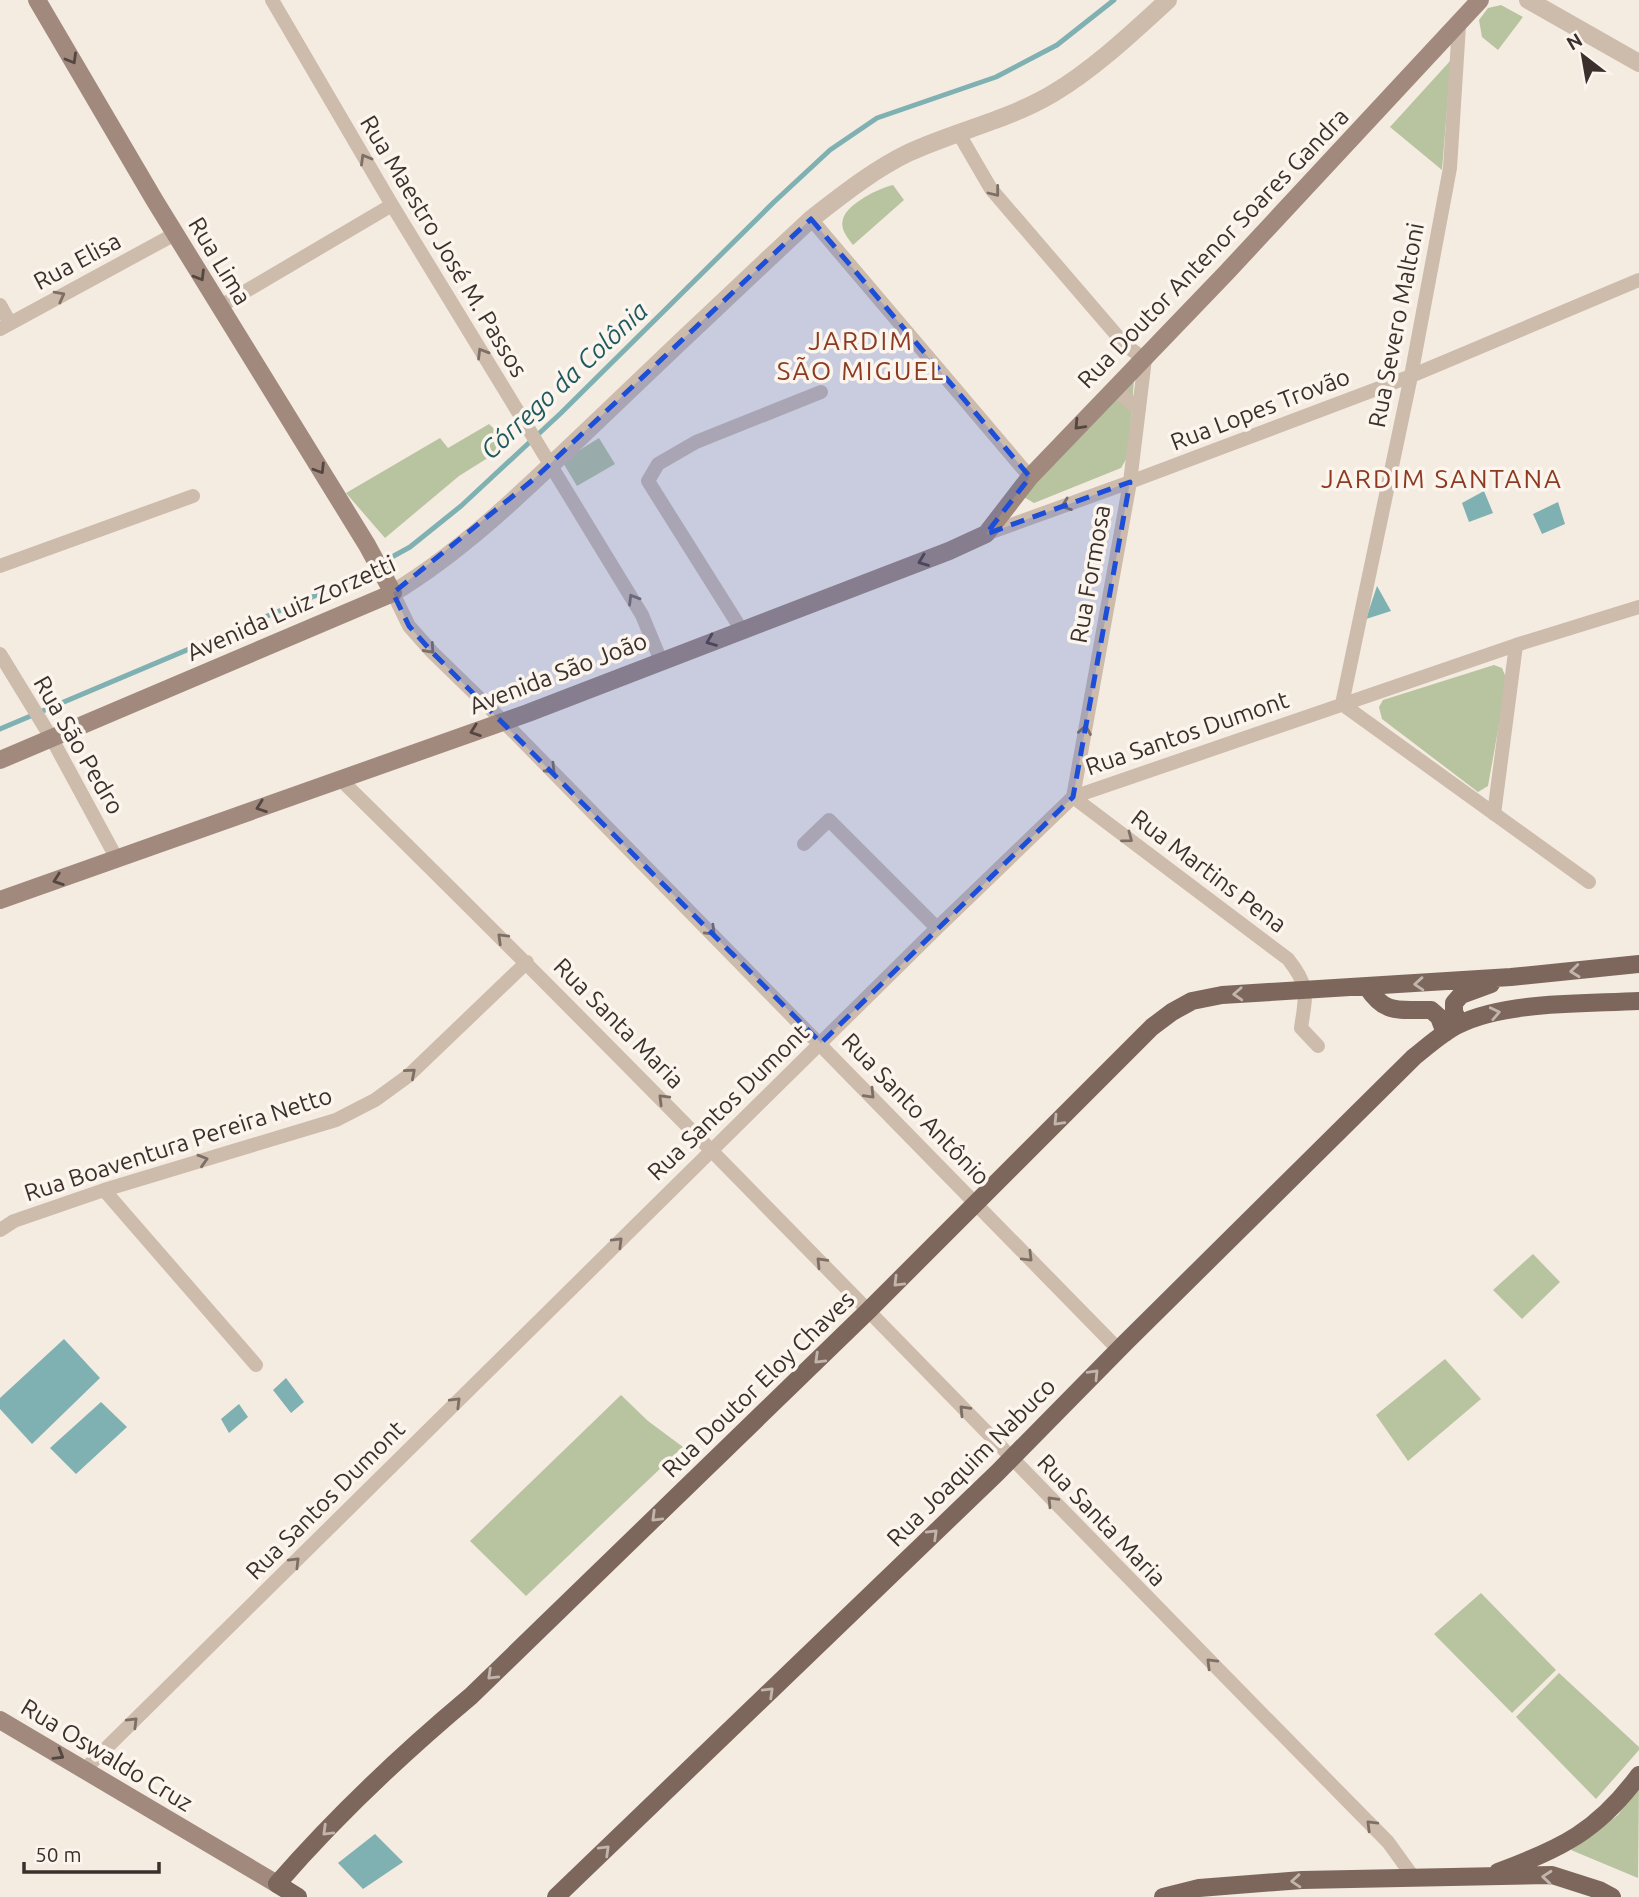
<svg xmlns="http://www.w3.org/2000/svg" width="1639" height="1897" font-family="Ubuntu,sans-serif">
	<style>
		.green { fill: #b8c4a0 }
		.water { fill: #7fb0b2 }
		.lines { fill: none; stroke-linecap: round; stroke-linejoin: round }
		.stream { stroke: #7fb0b2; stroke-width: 5 }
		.minor { stroke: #cdbbac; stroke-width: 14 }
		.tertiary { stroke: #cdbbac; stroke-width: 18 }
		.secondary { stroke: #a18a7d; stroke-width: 18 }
		.primary { stroke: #7d675c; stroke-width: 18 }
		.oneway { stroke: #544640 }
		.oneway2 { stroke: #7d6f65 }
		.oneway3 { stroke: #c2b5ac }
		.marked { fill: #1d4ed8; fill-opacity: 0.2; stroke: #1d4ed8; stroke-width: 5; stroke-dasharray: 14 9; stroke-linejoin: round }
		.labels { text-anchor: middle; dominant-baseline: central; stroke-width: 7; stroke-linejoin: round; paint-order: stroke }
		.street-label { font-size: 24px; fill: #3b302b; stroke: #fbf5ee }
		.neighbourhood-label { font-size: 26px; letter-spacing: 2px; fill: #8c3b22; stroke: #fbf5ee }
		.water-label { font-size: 26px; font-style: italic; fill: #1f5a5e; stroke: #fbf5ee }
	</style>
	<rect width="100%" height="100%" fill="#f4ebe1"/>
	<!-- green -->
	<path class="green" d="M1501,5L1523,17L1498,50L1482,37L1479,20L1488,8Z
		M1451,60L1442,170L1390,127Z
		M893,185L904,200L853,245C847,237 840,229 843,219C847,204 879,188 893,185Z
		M1134,380L1128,456L1121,468L1034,503L1022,496Z
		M489,424L510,444L459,476L385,538L346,493L440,438L448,448Z
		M599,438L615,464L577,486L562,461Z
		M1494,665L1502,668L1507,680L1488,786L1478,792L1382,719L1379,707L1383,700Z
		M1533,1254L1560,1282L1522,1319L1493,1290Z
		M1445,1359L1481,1399L1408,1461L1376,1415Z
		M621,1395L648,1421L683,1447L526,1596L470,1541Z
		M1481,1593L1556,1670L1512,1713L1434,1634Z
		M1559,1673L1639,1747V1750L1596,1799L1516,1717Z
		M1639,1786L1638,1878L1571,1850L1618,1815Z"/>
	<!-- water -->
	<path class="water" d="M1484,491L1493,513L1469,522L1462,503Z
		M1558,502L1565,524L1542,534L1533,514Z
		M1377,586L1391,611L1366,619Z
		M64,1339L100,1378L32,1444L0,1409V1398Z
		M286,1378L304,1402L291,1413L273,1390Z
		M101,1402L127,1427L76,1474L50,1448Z
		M239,1404L248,1417L229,1433L221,1419Z
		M375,1834L403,1862L363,1889L338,1863Z"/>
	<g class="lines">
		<!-- stream -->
		<path class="stream" d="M0,729L343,584L410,547L461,506L561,413L774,202L830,150L877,118L996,77L1057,45L1114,0"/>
		<!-- minor -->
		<path class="minor" d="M272,0L392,205L642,615L661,661
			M1459,25L1450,168L1411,376L1342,704L1589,882
			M959,134L991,189L1126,346L1145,359L1130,482L1073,797
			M811,219L1030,477
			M0,305L10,323
			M219,307L392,205
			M0,329L175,234
			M1109,393L1122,395L1139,410
			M986,534L1130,482L1411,376L1639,280
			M0,566L193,496
			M393,593L409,626L432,652L503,721L1118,1349
			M741,629L648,481L658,464L696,442L821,392
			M0,654L52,739L117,859
			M340,779C695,1127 1038,1488 1388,1842L1414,1878
			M1073,797L1288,959C1310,987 1306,994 1301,1028L1318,1046
			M1494,814L1516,645
			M804,844L829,820L937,928
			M104,1190L256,1365
			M0,1230L14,1221L104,1190L336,1120L375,1100L408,1076L527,962
			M84,1770L937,928L1073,797L1516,645L1639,607"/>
		<!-- tertiary -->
		<path class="tertiary" d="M1528,0L1639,63
			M393,593C466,549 529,486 590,428C663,358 737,288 811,219C842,195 873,170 908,153C955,131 1006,121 1052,94C1094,69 1132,33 1168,0"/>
		<!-- secondary -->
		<path class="secondary" d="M0,760L393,593L367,545L155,201L37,0
			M0,900L528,713L949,551L986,534L1030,477L1227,272L1480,0
			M0,1720L277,1884"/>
		<!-- primary -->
		<path class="primary" d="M1367,987C1386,1016 1399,1009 1431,1010L1439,1017L1445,1033
			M1460,1024L1454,1012V1003L1461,995L1491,984
			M1498,1872C1562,1848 1598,1831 1639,1775
			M298,1897L277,1884C336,1816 403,1753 471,1696L868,1311L1152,1027L1172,1012L1192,1001L1222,995L1511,977L1639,964
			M556,1897L997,1473L1126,1342L1414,1057C1428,1046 1442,1033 1458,1025C1505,1001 1586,1004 1639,1001
			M1163,1897L1199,1888L1302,1880L1552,1875L1599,1890L1612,1897"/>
	</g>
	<!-- one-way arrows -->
	<defs><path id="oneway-chevron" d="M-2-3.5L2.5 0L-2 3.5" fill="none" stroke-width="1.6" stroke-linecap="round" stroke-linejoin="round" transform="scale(1.75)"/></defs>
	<g class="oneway">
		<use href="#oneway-chevron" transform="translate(72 59) rotate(60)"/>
		<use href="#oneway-chevron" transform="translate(200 276) rotate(59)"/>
		<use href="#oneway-chevron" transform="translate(1079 425) rotate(133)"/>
		<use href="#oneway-chevron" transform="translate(320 469) rotate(58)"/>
		<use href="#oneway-chevron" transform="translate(923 561) rotate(159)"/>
		<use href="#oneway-chevron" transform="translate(711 641) rotate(158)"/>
		<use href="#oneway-chevron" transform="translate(475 731) rotate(160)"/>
		<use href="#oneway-chevron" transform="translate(261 807) rotate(160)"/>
		<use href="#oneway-chevron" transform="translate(58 880) rotate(161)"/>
		<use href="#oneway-chevron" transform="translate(59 1755) rotate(31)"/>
	</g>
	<g class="oneway2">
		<use href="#oneway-chevron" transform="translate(365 159) rotate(-120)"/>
		<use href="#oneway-chevron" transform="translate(995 192) rotate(52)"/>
		<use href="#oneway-chevron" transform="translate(60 296) rotate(-28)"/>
		<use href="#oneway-chevron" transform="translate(482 353) rotate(-121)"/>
		<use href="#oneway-chevron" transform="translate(1066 505) rotate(160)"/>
		<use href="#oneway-chevron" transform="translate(633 599) rotate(-121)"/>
		<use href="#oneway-chevron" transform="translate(430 649) rotate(48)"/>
		<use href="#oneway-chevron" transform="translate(1085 730) rotate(-80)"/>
		<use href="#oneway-chevron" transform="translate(551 769) rotate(45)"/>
		<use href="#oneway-chevron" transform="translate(1128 838) rotate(37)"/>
		<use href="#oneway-chevron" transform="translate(711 931) rotate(45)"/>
		<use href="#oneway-chevron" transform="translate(502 938) rotate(-136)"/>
		<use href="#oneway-chevron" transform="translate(411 1073) rotate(-41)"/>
		<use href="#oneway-chevron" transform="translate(870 1094) rotate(46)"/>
		<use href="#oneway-chevron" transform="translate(663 1099) rotate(-135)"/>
		<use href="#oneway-chevron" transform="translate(203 1160) rotate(-17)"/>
		<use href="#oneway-chevron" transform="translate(618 1242) rotate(-45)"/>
		<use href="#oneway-chevron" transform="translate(1028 1257) rotate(45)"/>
		<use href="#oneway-chevron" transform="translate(821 1262) rotate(-134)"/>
		<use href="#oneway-chevron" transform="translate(456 1402) rotate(-45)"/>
		<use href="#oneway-chevron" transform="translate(964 1410) rotate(-134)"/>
		<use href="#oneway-chevron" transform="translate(1052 1501) rotate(-134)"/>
		<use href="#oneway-chevron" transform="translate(295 1562) rotate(-45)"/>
		<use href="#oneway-chevron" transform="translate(1211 1663) rotate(-135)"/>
		<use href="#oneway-chevron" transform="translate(133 1722) rotate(-45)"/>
		<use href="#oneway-chevron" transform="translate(1371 1825) rotate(-135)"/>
	</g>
	<g class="oneway3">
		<use href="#oneway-chevron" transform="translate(1575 971) rotate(174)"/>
		<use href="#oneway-chevron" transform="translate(1419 984) rotate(176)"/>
		<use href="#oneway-chevron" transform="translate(1238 994) rotate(177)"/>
		<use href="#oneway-chevron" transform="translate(1495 1013) rotate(-12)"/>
		<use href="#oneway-chevron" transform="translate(1058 1121) rotate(134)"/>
		<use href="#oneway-chevron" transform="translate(898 1282) rotate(135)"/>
		<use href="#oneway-chevron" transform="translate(819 1359) rotate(136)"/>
		<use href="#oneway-chevron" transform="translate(1094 1374) rotate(-46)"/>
		<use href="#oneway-chevron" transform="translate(656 1517) rotate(136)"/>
		<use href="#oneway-chevron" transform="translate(933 1534) rotate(-44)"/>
		<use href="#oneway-chevron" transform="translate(492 1675) rotate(136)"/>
		<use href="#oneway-chevron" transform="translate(769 1692) rotate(-44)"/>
		<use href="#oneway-chevron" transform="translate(327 1831) rotate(136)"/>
		<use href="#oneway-chevron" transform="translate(605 1850) rotate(-44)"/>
		<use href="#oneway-chevron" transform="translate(1547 1877) rotate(-175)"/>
		<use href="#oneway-chevron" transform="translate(1296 1881) rotate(176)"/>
	</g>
	<!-- marked area -->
	<path class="marked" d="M811,219L1030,477L986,534L1130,482L1073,797L821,1043L432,652L409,626L393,593L534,479Z"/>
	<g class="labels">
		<!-- street labels -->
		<g class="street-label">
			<text transform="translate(444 246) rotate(59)">Rua Maestro José M. Passos</text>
			<text transform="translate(1213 248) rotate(-46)">Rua Doutor Antenor Soares Gandra</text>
			<text transform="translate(77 261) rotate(-28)">Rua Elisa</text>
			<text transform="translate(220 261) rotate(59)">Rua Lima</text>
			<text transform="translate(1396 325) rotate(-79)">Rua Severo Maltoni</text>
			<text transform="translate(1260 409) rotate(-21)">Rua Lopes Trovão</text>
			<text transform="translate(1090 574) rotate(-80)">Rua Formosa</text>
			<text transform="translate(291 608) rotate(-24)">Avenida Luiz Zorzetti</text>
			<text transform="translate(558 673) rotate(-21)">Avenida São João</text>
			<text transform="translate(1187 733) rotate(-19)">Rua Santos Dumont</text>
			<text transform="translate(79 745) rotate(60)">Rua São Pedro</text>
			<text transform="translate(1209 871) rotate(37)">Rua Martins Pena</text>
			<text transform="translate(619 1023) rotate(45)">Rua Santa Maria</text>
			<text transform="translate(728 1102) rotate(-44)">Rua Santos Dumont</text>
			<text transform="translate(916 1109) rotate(46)">Rua Santo Antônio</text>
			<text transform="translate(178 1144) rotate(-18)">Rua Boaventura Pereira Netto</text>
			<text transform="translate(758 1384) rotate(-44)">Rua Doutor Eloy Chaves</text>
			<text transform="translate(971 1462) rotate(-45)">Rua Joaquim Nabuco</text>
			<text transform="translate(325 1500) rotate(-45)">Rua Santos Dumont</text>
			<text transform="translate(1102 1520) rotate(46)">Rua Santa Maria</text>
			<text transform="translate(107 1755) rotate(31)">Rua Oswaldo Cruz</text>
		</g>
		<!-- neighbourhood labels -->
		<g class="neighbourhood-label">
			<text x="861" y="340">JARDIM<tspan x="861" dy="30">SÃO MIGUEL</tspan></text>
			<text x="1442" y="478">JARDIM SANTANA</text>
		</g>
		<!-- water labels -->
		<g class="water-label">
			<text transform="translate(564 380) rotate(-43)">Córrego da Colônia</text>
		</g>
	</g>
	<!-- north arrow -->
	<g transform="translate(1583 56) rotate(329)" stroke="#fbf5ee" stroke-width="5" paint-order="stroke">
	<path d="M0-5L12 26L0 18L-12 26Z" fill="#3b302b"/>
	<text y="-10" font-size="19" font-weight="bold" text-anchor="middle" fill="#3b302b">N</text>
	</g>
	<!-- scale -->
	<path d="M24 1862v10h135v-10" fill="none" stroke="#3b302b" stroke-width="3.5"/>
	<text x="35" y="1862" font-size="21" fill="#3b302b" stroke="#fbf5ee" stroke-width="5" paint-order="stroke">50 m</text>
</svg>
